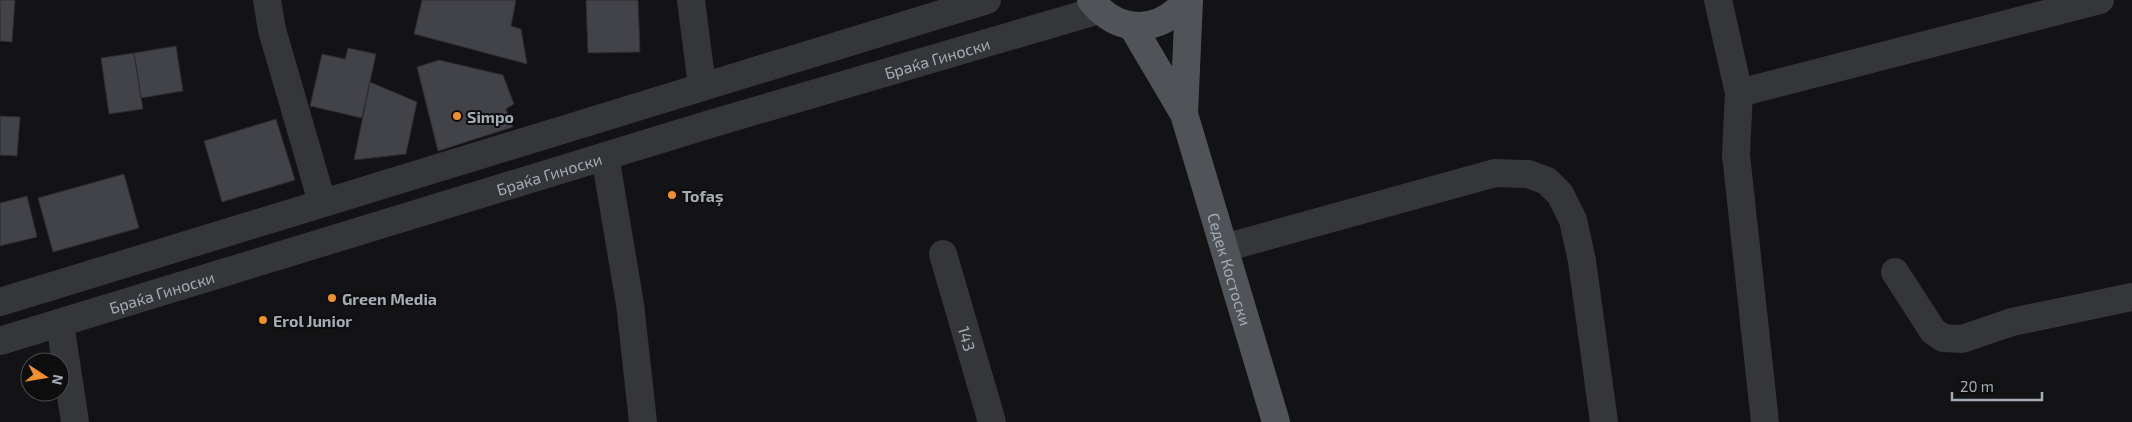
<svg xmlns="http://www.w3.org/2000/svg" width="2132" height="422" font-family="'Exo 2',sans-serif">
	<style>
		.building { fill: #424348; stroke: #2d2d31 }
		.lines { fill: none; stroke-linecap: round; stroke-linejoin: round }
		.minor { stroke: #343639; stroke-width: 28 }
		.major { stroke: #505358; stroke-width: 28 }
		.poi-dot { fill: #f1902e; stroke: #0e0e0f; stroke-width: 2 }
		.labels { text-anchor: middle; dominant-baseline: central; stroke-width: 4; stroke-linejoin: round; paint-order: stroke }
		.street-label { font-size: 16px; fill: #a4acb5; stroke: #0e0e0f }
		.poi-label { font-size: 16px; font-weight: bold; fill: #a4acb5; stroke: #0e0e0f; text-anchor: start }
	</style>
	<rect width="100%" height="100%" fill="#131315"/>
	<!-- building -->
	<path class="building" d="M0,0H15L12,42L0,41Z
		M422,0H516L511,26L521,29L527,64L414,34Z
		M586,0H638L640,52L588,53Z
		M176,46L183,91L141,98L134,53Z
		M348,48L376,54L362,118L310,106L322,54L345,59Z
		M134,53L143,109L109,114L101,58Z
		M439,60L503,75L514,104L506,109L513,127L438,151L417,67Z
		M370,82L417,102L406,154L354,160Z
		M0,116L20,117L17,156L0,155Z
		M276,119L295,180L222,202L204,141Z
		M124,174L139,228L53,252L38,198Z
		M27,196L37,237L0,246V203Z"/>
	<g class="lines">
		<!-- minor -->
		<g class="minor">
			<path d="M267,0L272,30L322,202"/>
			<path d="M691,0L702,86"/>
			<path d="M1718,0L1739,93L1736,155L1765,422"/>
			<path d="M1739,93L2100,0"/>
			<path d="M605,156L630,304L643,422"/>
			<path d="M1224,248L1495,173L1528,174L1547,181L1560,194L1573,220L1582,261L1604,422"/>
			<path id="s1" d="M943,254L992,422"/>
			<path d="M1895,272L1933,331L1943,338L1962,339L2012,322L2132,297"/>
			<path d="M0,302L987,0"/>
			<path d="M60,323L75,422"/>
			<path id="s2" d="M0,341L707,125L1099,10"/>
		</g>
		<!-- major -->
		<g class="major">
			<path d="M1091,0C1118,35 1160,34 1187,0"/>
			<path id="s3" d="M1132,26L1184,114L1276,422"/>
			<path d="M1184,114L1189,0"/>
		</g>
	</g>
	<!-- markers -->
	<g class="poi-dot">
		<circle cx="457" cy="116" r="5"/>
		<circle cx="672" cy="195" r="5"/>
		<circle cx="332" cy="298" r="5"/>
		<circle cx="263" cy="320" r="5"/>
	</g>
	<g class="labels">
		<!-- street labels -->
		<g class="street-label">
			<text stroke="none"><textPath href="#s2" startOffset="979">Браќа Гиноски</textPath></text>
			<text stroke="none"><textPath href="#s2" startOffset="574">Браќа Гиноски</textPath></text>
			<text stroke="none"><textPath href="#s3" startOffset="264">Седек Костоски</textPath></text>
			<text stroke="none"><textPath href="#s2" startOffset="169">Браќа Гиноски</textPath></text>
			<text stroke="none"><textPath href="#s1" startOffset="88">143</textPath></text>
		</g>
		<!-- poi labels -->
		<g class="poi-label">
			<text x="467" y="116">Simpo</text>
			<text x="682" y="195">Tofaş</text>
			<text x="342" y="298">Green Media</text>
			<text x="273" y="320">Erol Junior</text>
		</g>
	</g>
	<!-- north arrow -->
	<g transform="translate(45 377) rotate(102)"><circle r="24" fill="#0e0e0f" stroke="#4a4d51"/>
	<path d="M0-4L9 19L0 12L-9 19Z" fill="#f1902e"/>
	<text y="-8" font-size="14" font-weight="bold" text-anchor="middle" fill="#a4acb5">N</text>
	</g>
	<!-- scale -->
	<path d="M1952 392v8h90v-8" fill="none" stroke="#a4acb5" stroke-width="2.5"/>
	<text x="1960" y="392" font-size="15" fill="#a4acb5" stroke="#0e0e0f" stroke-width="4" paint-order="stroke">20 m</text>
</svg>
